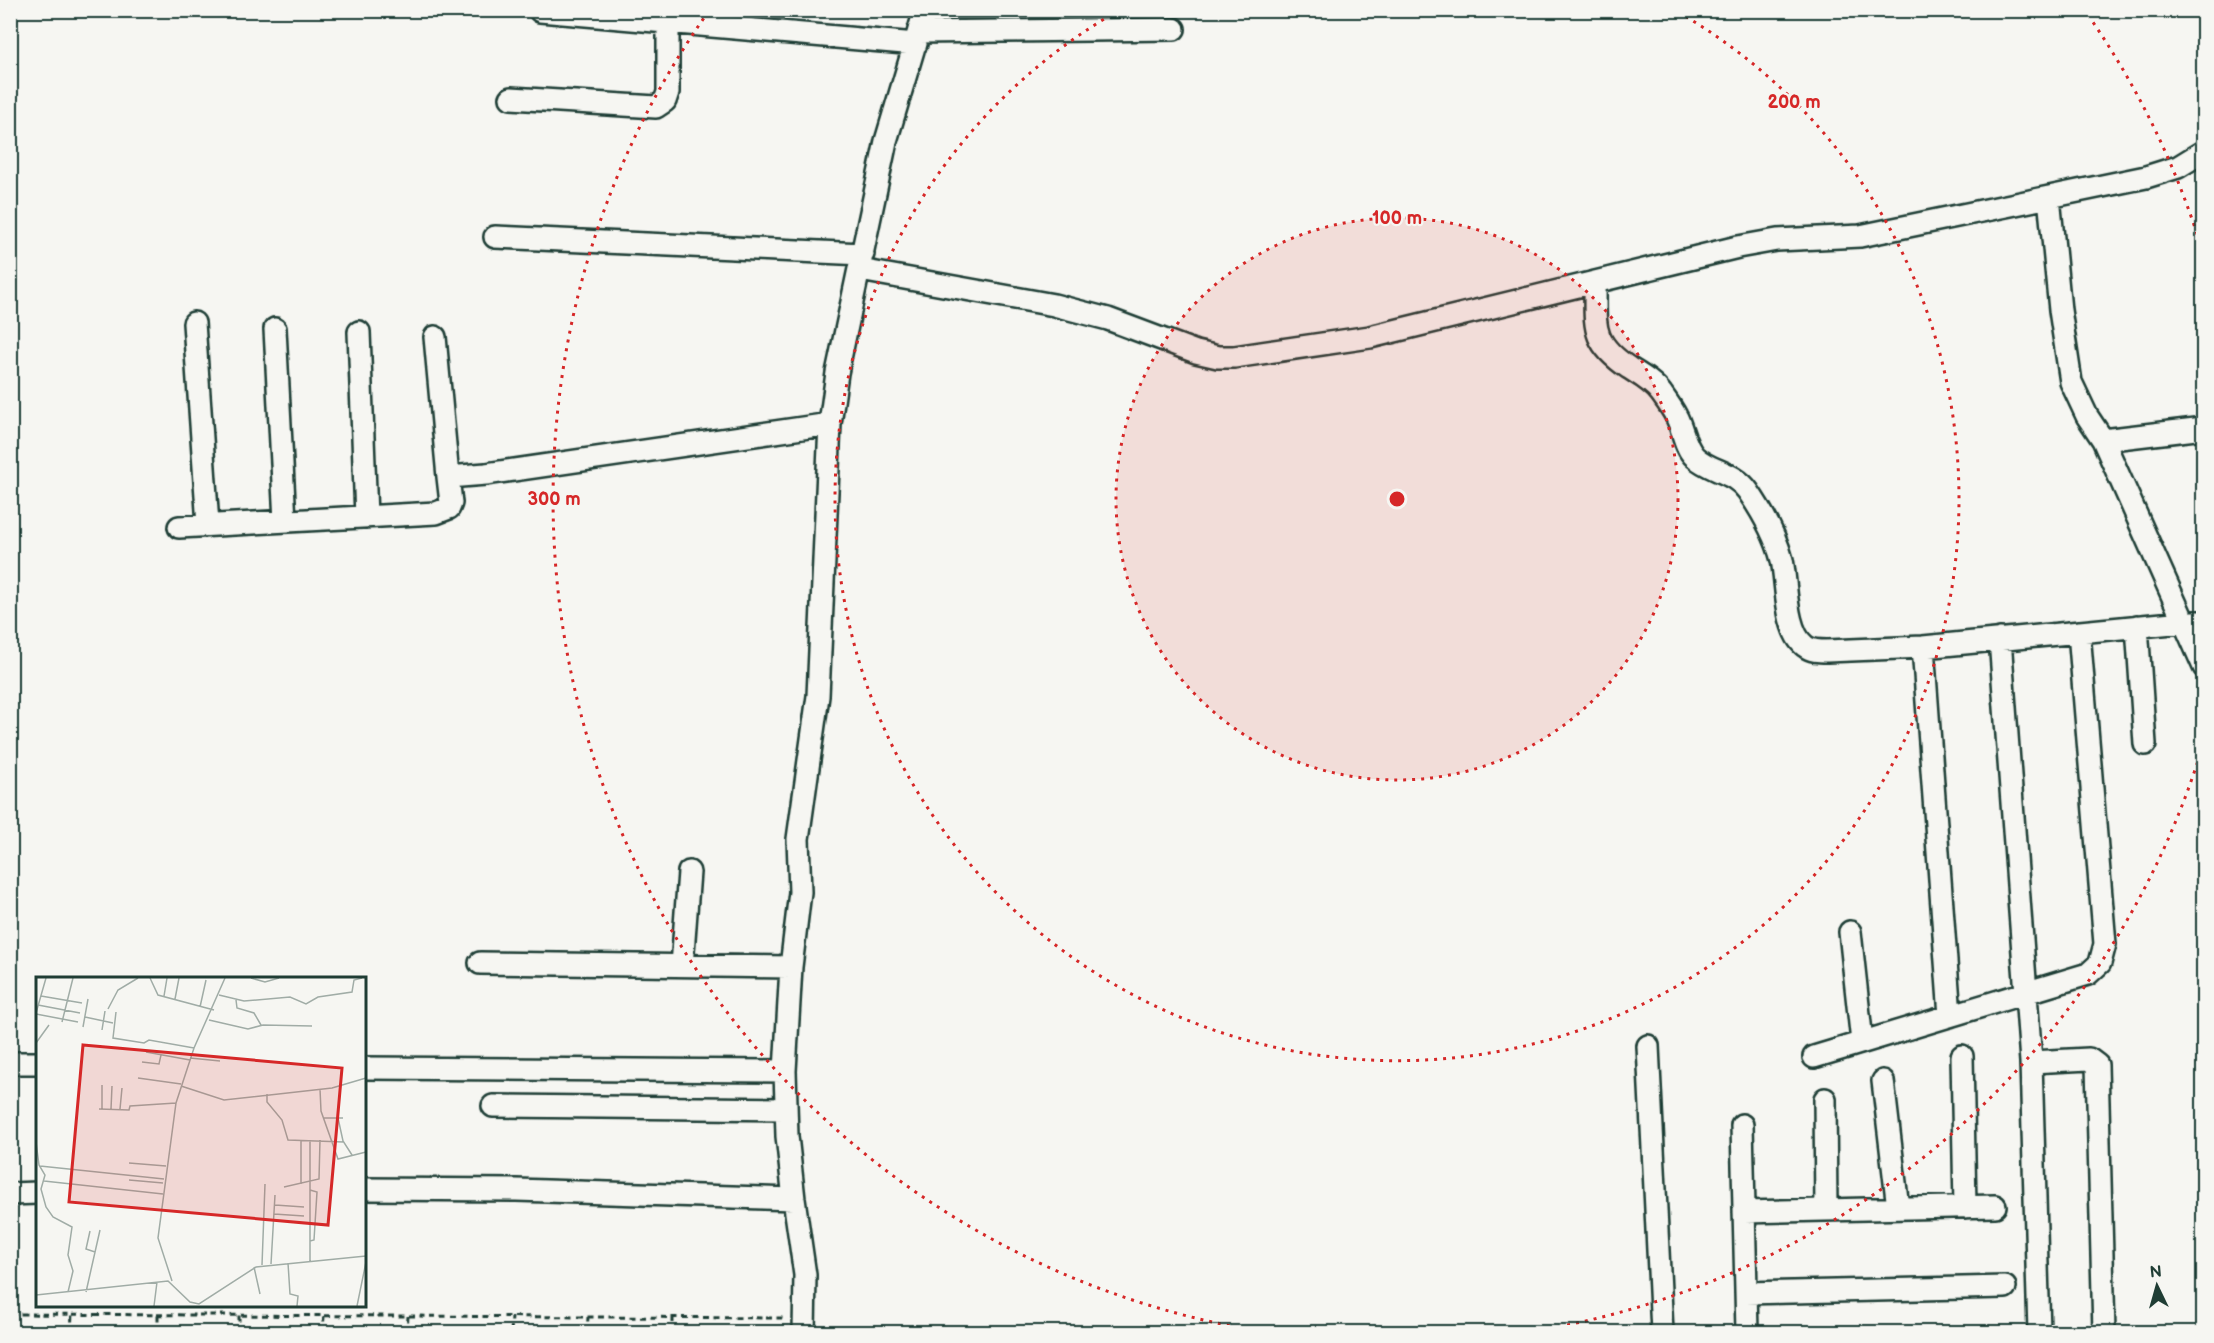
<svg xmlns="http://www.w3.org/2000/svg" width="2214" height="1343" font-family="'Balsamiq Sans',sans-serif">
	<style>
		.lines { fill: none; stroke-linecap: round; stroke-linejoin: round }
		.street-casing { stroke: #1f3d34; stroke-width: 26 }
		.path { stroke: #1f3d34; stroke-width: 3; stroke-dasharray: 6 4.5; stroke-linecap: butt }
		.street { stroke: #f6f6f2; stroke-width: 21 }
		.ring { fill: none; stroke: #d62828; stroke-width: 3; stroke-dasharray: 3 6 }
		.inset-road { fill: none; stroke: #a0aca6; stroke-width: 1.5 }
		.view { fill: #d62828; fill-opacity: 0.15; stroke: #d62828; stroke-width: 3 }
		.inset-edge { fill: none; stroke: #1f3d34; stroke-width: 3 }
		.centre { fill: #d62828; stroke: #f6f6f2; stroke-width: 3 }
		.ring-label { font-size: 18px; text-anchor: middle; font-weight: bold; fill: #d62828; stroke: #f6f6f2; stroke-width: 4.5; stroke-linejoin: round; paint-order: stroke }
	</style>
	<rect width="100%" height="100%" fill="#f6f6f2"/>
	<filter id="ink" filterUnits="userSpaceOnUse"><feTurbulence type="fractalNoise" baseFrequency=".0167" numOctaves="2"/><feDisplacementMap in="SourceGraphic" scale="12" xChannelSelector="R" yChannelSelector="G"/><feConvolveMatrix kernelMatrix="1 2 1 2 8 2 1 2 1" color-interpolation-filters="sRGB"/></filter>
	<g filter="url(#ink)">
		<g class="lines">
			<defs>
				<path id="street" d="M540,11L916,44
					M919,32L1174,29
					M511,98L656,107L665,101L668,92V22
					M2049,197L2060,310L2071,382L2087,416L2103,440L2204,667
					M495,237L863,254
					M860,270L1054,305L1108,319L1196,352L1218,357H1234L1370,337L1738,247L1777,240L1860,236L2146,177L2178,167L2204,151
					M1595,282C1596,325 1589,341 1629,368C1640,375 1653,382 1661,393C1666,400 1672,408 1676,416C1683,428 1684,447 1695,457C1711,472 1734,471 1748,491C1761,510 1776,537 1782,560C1787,583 1785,631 1805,646C1811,651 1819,651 1827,651L1923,647L2183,622H2204
					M194,323L208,525
					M275,329L285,521
					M359,332L366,517
					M435,337L448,477
					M2103,440L2204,428
					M179,527L436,513L449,508L451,503L448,477L486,474L830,424
					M2137,626L2145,744
					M2000,639L2031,1062L2039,1332
					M1923,647L1950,1016
					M1850,932L1862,1042
					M480,963L791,967
					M682,966L689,872
					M1648,1046L1662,1332
					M1962,1056L1965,1207
					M1814,1057L2088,974L2100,963L2105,944L2079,632
					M2031,1062L2089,1059L2097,1065L2104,1332
					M10,1063H38
					M364,1068L785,1071
					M1883,1081L1898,1208
					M1825,1099L1826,1210
					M493,1106L785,1109
					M1742,1125L1747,1332
					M364,1189L516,1190L794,1199
					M10,1194L38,1193
					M1744,1212L1995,1206
					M1746,1293L2005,1287
					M804,1332L805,1275L794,1199L787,1136L785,1071L791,967L800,892L798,839L818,696L830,424L837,373L886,141L925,10"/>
			</defs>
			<!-- street casing -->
			<use href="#street" class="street-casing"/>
			<!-- path -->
			<path class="path" d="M10,1314L785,1318
				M673,1317V1332
				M71,1332L72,1314
				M158,1332V1315
				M239,1332V1315
				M323,1332L324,1316
				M407,1332L408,1316
				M511,1332L512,1317
				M587,1332L588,1317"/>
			<!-- street -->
			<use href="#street" class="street"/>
		</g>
	</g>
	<!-- distance rings -->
	<circle cx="1397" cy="499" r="281" fill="#d62828" fill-opacity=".12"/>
	<g class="ring">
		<circle cx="1397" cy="499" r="281"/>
		<path d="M1678 12A562 562 0 1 1 1116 12"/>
		<path d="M2203 745A843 843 0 0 1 1529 1332M1265 1332A843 843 0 0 1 706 15M2088 15A843 843 0 0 1 2203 253"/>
	</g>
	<!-- overview -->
	<g transform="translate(36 977)">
		<rect width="330" height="330" fill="#f6f6f2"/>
		<path class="inset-road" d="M114,1L122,18L178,33M215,1L229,5L243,1M183,18L208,24L254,20L270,27L282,20L316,15L318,3L326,1M5,19L46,26M128,19L131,1M139,22L143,1M200,23L201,31L218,36L225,48M2,28L44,36M164,30L170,3M72,32L82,13L102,1M80,35L77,61L108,66L113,63L158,71M0,36L10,1M0,37L42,45M49,40L77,46M173,43L212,52L227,48L276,49M26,45L37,1M47,50L52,22M66,53L69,34M0,66L13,48M110,75L154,83M154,81L184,84M106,85L123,87L125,78M102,101L145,107M145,109L188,123L296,111L330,101M284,112L285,134L302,182L330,175M231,117V125L246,143L252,163L308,165M63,132L93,133L94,129L140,126M66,132V108M75,132L76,109M84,132L86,111M288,141H307M302,141L307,164L316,178M0,165L3,188L9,198L5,212L10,230L17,240L36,250L32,278L37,294L32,315M93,186L130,189M4,189L128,202M93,203L127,206M8,204L127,217M265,207V164M248,210L283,202L284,163M274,213L281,215L278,263L274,264M239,228L268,230M238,237L268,239M54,254L50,272L59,275M274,285V163M252,286L254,317L262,319L261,329M235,287L239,218M226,288L229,207M218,290L224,317M136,304L122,261L140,126L158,71L189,1M50,315L64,253M0,318L132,304L154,325L163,327L220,290L330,279M118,329L121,305M321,329L330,285"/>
		<path class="view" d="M47,68L306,91L292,248L33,225Z"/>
		<rect width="330" height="330" class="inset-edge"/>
	</g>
	<circle cx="1397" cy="499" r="9" class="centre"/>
	<g class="ring-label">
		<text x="1794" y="108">200 m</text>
		<text x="1397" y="224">100 m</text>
		<text x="554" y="505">300 m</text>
	</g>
	<!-- margin -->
	<rect width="2214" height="1343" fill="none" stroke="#f6f6f2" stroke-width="36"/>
	<rect x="18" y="18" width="2178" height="1307" fill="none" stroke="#1f3d34" stroke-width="2" filter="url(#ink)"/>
	<!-- north arrow -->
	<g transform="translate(2157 1286) rotate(355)" stroke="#f6f6f2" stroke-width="4.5" paint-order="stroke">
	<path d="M0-4.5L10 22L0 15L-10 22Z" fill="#1f3d34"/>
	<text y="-9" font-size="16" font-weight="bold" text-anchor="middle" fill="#1f3d34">N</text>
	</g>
</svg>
